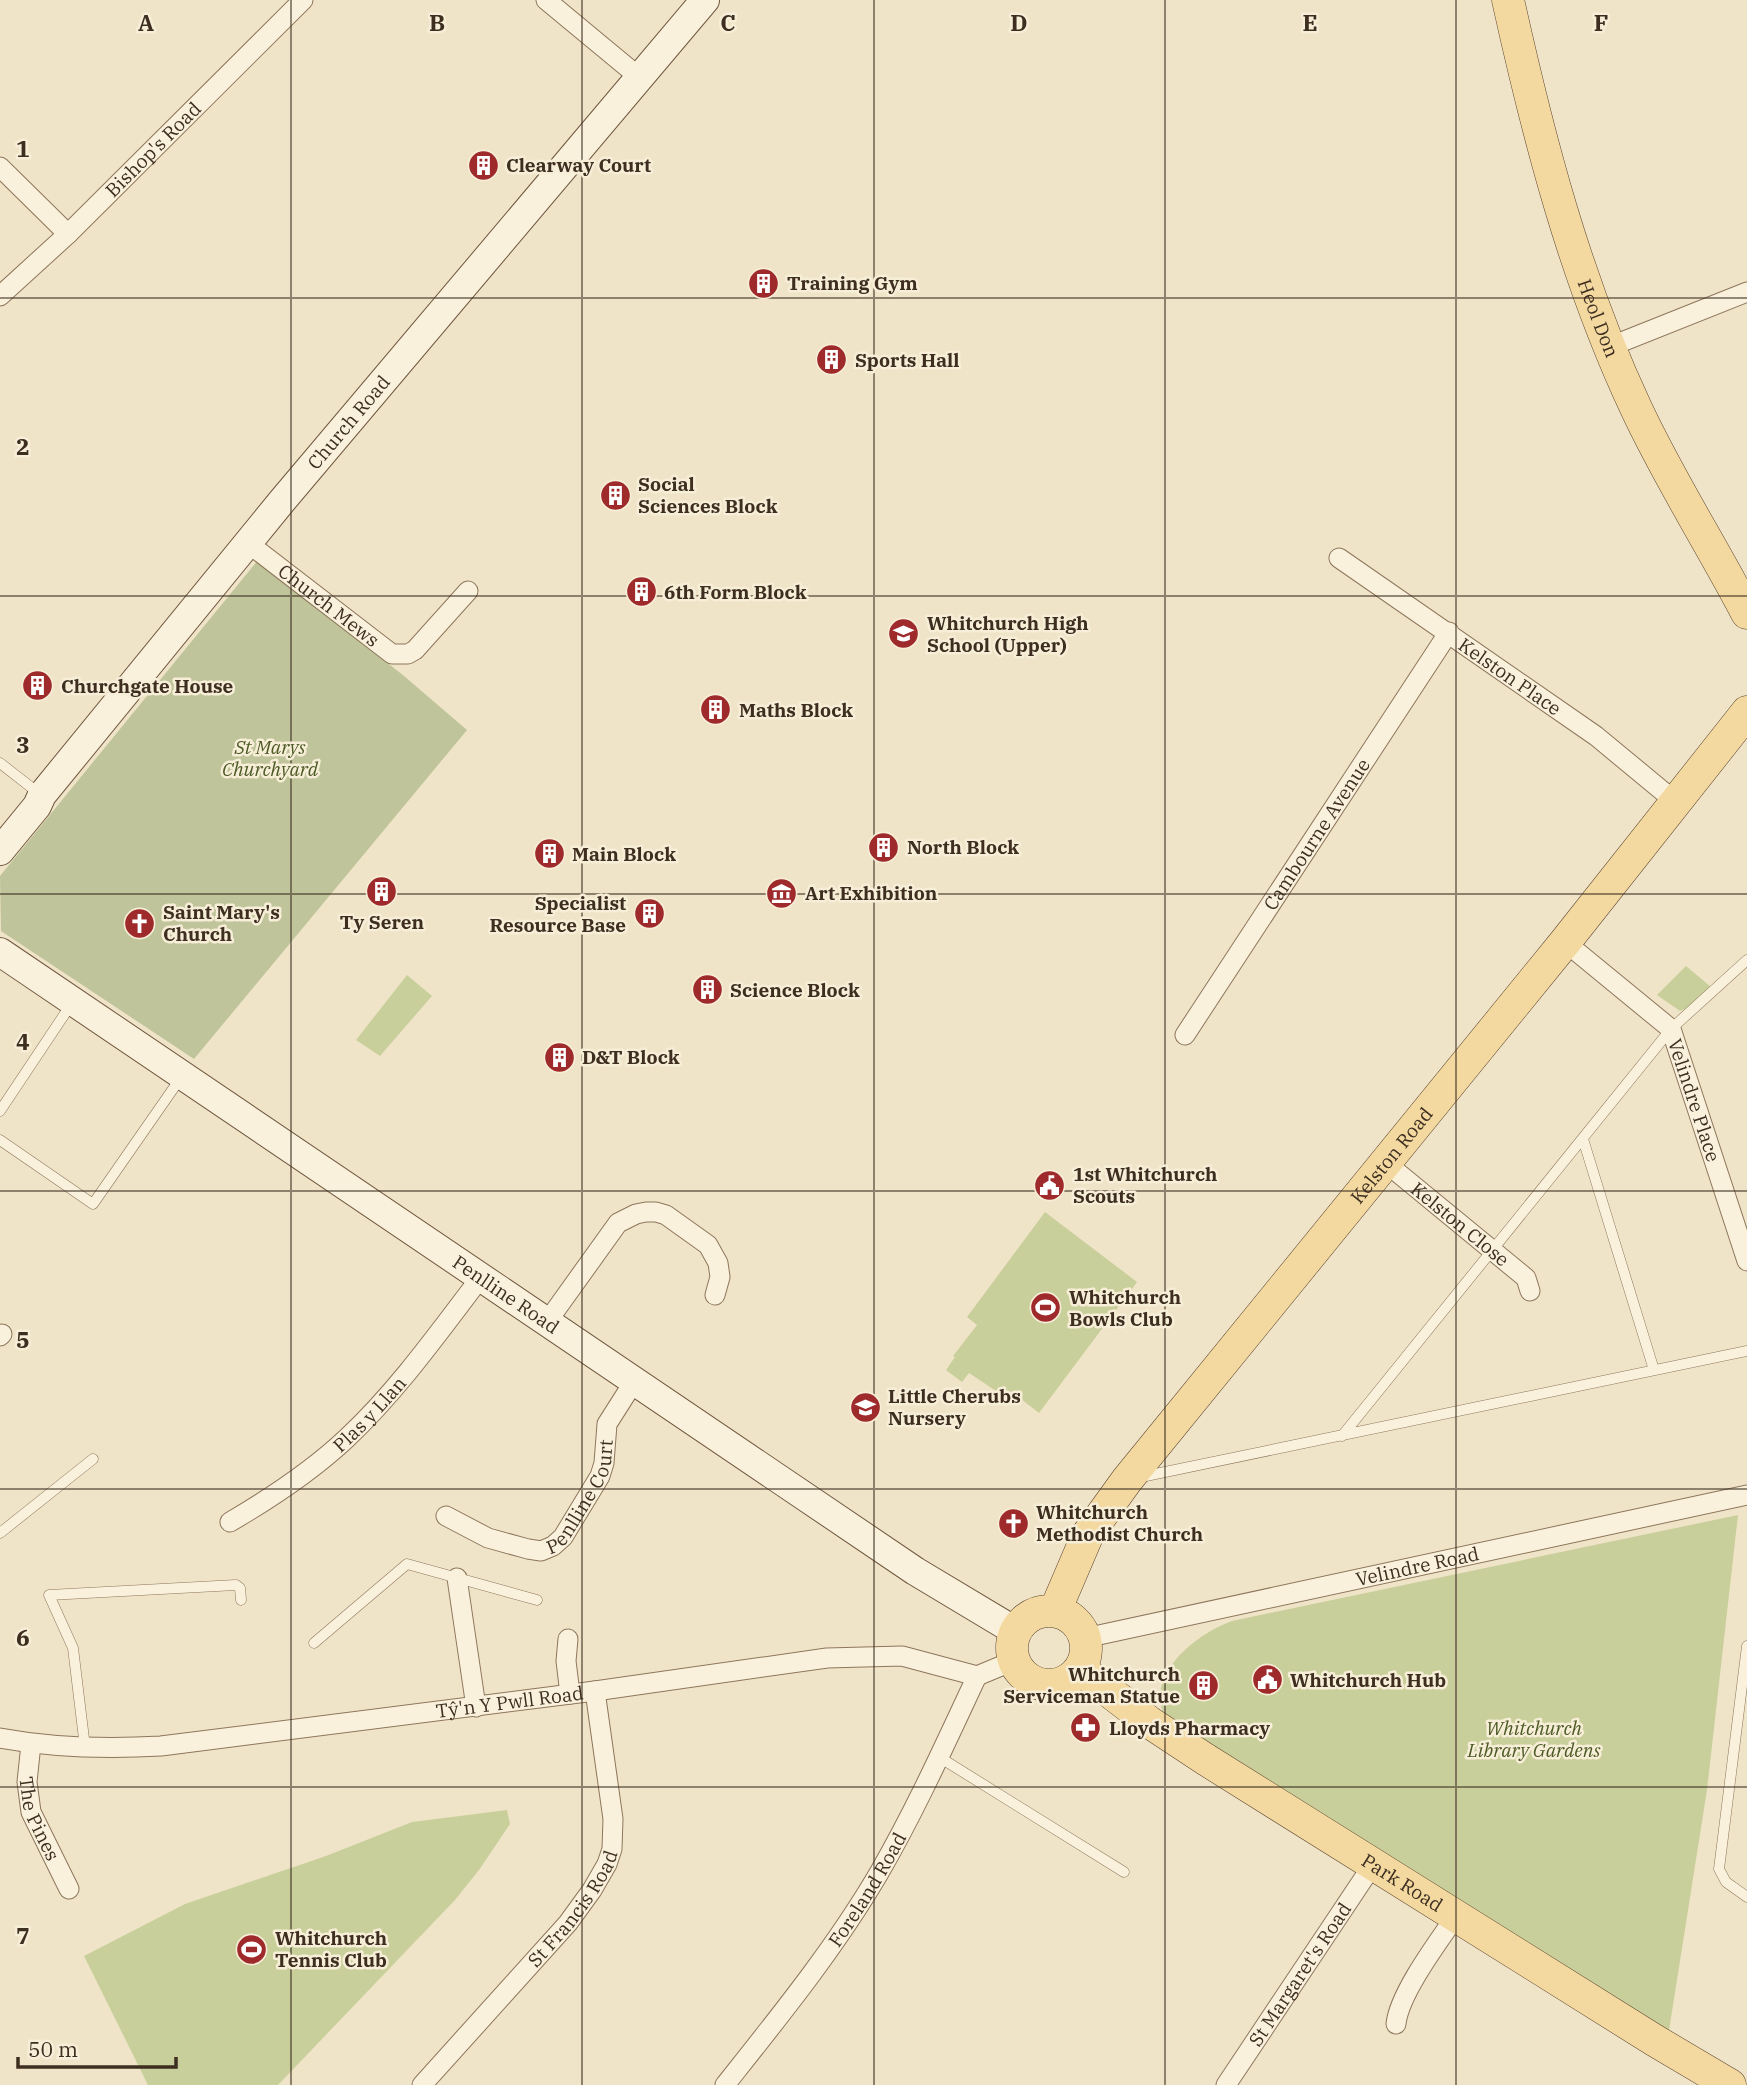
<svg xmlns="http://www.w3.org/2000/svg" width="1747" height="2085" font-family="'IBM Plex Serif',serif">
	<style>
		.green { fill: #c9cf9b }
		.cemetery { fill: #bfc49a }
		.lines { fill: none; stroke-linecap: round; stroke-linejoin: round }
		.lane-casing { stroke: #8d765c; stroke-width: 11 }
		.street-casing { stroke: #8d765c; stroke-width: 21 }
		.secondary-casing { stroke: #6f573f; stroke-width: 30 }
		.primary-casing { stroke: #5b4430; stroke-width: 33 }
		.lane { stroke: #faf1dc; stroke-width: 10 }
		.street { stroke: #faf1dc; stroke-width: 19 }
		.secondary { stroke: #faf1dc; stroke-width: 28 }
		.primary { stroke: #f3d9a0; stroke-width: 32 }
		.grid { fill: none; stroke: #3d2e20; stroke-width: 2; stroke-opacity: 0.55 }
		.labels { text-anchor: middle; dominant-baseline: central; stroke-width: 5; stroke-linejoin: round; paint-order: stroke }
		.street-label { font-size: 19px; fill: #3d2e20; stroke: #f7eed8 }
		.poi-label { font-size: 19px; font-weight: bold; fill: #3d2e20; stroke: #f7eed8; text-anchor: start }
		.park-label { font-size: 19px; font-style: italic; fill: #4d5a26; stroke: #f7eed8 }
		.grid-label { font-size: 23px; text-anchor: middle; font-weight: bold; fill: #3d2e20; stroke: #f7eed8; stroke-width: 5; stroke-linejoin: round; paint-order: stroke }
	</style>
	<rect width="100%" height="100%" fill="#f0e4c8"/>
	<!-- green -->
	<path class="green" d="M1686,966L1711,987L1689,1007L1680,1011L1657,995Z
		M407,975L432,996L380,1056L356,1040Z
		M1045,1212L1137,1282L1039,1413L1013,1393L1008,1399L969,1373L962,1382L946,1370L955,1357L953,1356L977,1325L967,1317Z
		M1738,1515L1707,1790L1668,2037L1173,1725C1169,1719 1163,1713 1161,1706C1153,1667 1201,1632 1232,1621Z
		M507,1810L510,1824L479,1870L455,1900L278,2085H148L84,1956L185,1904L326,1856L412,1822Z"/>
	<!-- cemetery -->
	<path class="cemetery" d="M258,560L404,676L467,730L194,1059L1,931L0,876Z"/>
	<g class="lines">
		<defs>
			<path id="lane" d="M0,763L41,795
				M0,1111L72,1003
				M1583,1139L1654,1370
				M0,1140L93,1204L182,1076
				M1342,1436L1671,1029L1747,960
				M1141,1477L1747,1351
				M0,1533L93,1459
				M314,1643L407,1564L537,1600
				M1747,1646L1719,1869L1726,1882L1747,1897
				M85,1747L73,1648L49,1595L236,1585L240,1588L241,1600
				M939,1757L1124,1872"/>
			<g id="street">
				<path d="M546,0L639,77"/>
				<path d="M0,167L68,234"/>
				<path id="s1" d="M0,296L68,234L303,0"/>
				<path d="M1609,347L1747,292"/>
				<path id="s2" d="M248,543L392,654H408L415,650L468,591"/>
				<path id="s3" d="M1339,558L1596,736L1677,803"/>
				<path id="s4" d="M1565,942L1671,1029L1747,1261"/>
				<path id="s5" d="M1185,1035L1449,632"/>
				<path id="s6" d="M1386,1163L1526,1278L1530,1291"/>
				<path d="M547,1322L618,1223L636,1214L646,1212H656L666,1215L708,1245L718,1263L720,1277L715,1295"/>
				<path d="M0,1336L2,1334"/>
				<path id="s7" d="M446,1516L488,1538L528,1549L541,1551L553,1546L563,1537L600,1476L604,1463L607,1424L635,1380"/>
				<path id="s8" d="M230,1522C271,1498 312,1471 347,1438C398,1390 439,1332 481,1277"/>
				<path d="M457,1578L476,1707"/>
				<path id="s9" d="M1085,1638L1747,1495"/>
				<path d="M568,1639L566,1661L570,1694"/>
				<path id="s10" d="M0,1738C54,1748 107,1749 161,1746L595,1691L827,1658L902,1656L977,1676L1013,1661"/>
				<path id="s11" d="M31,1744L27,1782L31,1812L69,1889"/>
				<path d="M1396,2024C1399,1994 1438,1942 1456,1916"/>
				<path id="s12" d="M422,2085L568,1923L592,1890L607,1864L612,1849L613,1819L595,1691"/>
				<path id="s13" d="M725,2085C779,2017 835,1948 879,1873C916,1809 946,1742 977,1676"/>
				<path id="s14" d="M1226,2085L1374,1863"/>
			</g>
			<g id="secondary">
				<path id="s15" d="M0,851L37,806L42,795L282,501L705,0"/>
				<path id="s16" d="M0,952L915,1571L1015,1631"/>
			</g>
			<g id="primary">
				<path id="s17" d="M1508,0C1539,140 1575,278 1636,408C1669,479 1711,544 1747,613"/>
				<circle cx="1049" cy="1648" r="37"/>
				<path id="s18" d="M1055,1611L1088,1534L1127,1480L1565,942L1747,712"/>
				<path id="s19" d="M1080,1669L1149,1722L1205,1759L1654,2040L1730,2085"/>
			</g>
		</defs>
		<!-- lane casing -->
		<use href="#lane" class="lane-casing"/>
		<!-- street casing -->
		<use href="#street" class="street-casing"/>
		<!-- secondary casing -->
		<use href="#secondary" class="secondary-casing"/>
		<!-- primary casing -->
		<use href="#primary" class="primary-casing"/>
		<!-- lane -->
		<use href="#lane" class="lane"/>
		<!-- street -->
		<use href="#street" class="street"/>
		<!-- secondary -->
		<use href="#secondary" class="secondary"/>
		<!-- primary -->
		<use href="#primary" class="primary"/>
	</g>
	<!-- grid -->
	<path class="grid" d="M291,0V2085M582,0V2085M874,0V2085M1165,0V2085M1456,0V2085M0,298H1747M0,596H1747M0,894H1747M0,1191H1747M0,1489H1747M0,1787H1747"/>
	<!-- icons -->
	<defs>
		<symbol id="building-disc" viewBox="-11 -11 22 22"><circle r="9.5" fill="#9e2a2b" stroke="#f7eed8"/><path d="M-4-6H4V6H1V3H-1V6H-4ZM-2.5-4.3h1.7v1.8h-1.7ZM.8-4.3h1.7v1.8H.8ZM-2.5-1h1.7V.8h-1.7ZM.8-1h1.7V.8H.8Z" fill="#fff"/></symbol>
		<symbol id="school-disc" viewBox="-11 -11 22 22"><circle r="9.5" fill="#9e2a2b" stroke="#f7eed8"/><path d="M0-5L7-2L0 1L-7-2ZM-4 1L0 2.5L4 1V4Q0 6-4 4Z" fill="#fff"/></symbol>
		<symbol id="museum-disc" viewBox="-11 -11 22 22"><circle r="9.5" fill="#9e2a2b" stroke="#f7eed8"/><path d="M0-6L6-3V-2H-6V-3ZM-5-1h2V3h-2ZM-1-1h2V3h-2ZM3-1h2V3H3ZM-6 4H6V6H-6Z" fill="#fff"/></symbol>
		<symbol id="church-disc" viewBox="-11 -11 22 22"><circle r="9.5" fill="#9e2a2b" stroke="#f7eed8"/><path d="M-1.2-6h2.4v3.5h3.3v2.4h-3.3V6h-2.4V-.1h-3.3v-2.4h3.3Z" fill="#fff"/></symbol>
		<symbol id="civic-disc" viewBox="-11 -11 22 22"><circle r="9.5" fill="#9e2a2b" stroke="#f7eed8"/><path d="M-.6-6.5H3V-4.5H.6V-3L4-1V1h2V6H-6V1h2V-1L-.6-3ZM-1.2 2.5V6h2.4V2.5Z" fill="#fff"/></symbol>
		<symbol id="stadium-disc" viewBox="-11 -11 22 22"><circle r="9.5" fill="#9e2a2b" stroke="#f7eed8"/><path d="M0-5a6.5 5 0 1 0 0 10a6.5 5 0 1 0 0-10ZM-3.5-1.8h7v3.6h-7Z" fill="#fff"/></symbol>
		<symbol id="pharmacy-disc" viewBox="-11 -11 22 22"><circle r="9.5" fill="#9e2a2b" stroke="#f7eed8"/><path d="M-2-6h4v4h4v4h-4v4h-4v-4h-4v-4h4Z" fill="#fff"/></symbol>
	</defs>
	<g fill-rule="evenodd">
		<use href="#building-disc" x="466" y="148" width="35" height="35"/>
		<use href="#building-disc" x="746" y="266" width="35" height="35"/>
		<use href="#building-disc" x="814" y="342" width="35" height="35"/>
		<use href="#building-disc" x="598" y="478" width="35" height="35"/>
		<use href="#building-disc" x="624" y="574" width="35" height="35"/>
		<use href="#school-disc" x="886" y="616" width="35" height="35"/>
		<use href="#building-disc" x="20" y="668" width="35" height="35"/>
		<use href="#building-disc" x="698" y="692" width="35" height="35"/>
		<use href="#building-disc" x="866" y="830" width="35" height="35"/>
		<use href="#building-disc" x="532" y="836" width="35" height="35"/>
		<use href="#building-disc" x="364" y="874" width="35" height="35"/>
		<use href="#museum-disc" x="764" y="876" width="35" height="35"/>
		<use href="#building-disc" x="632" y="896" width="35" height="35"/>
		<use href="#church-disc" x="122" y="906" width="35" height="35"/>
		<use href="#building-disc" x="690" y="972" width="35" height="35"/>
		<use href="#building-disc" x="542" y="1040" width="35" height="35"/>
		<use href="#civic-disc" x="1032" y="1168" width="35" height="35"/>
		<use href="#stadium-disc" x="1028" y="1290" width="35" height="35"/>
		<use href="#school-disc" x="848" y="1390" width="35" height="35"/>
		<use href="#church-disc" x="996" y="1506" width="35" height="35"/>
		<use href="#civic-disc" x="1250" y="1662" width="35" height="35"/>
		<use href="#building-disc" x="1186" y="1668" width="35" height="35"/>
		<use href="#pharmacy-disc" x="1068" y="1710" width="35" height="35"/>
		<use href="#stadium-disc" x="234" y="1932" width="35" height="35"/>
	</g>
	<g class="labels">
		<!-- street labels -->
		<g class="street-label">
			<text stroke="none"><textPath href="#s1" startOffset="212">Bishop's Road</textPath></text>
			<text stroke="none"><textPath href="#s17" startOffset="331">Heol Don</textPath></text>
			<text stroke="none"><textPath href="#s15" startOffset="553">Church Road</textPath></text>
			<text stroke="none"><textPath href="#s2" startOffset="102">Church Mews</textPath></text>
			<text stroke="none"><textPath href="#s3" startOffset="208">Kelston Place</textPath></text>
			<text stroke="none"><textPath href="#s5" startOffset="240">Cambourne Avenue</textPath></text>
			<text stroke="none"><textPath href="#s4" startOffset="212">Velindre Place</textPath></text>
			<text stroke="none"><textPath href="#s18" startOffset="569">Kelston Road</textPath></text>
			<text stroke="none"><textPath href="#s6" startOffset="96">Kelston Close</textPath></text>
			<text stroke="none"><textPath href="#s16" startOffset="611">Penlline Road</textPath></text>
			<text stroke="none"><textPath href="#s8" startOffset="177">Plas y Llan</textPath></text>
			<text stroke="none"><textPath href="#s7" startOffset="173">Penlline Court</textPath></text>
			<text stroke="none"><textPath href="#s9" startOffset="340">Velindre Road</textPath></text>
			<text stroke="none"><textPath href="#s10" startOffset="513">Tŷ'n Y Pwll Road</textPath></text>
			<text stroke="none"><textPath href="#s11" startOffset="77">The Pines</textPath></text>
			<text stroke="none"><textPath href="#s19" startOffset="387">Park Road</textPath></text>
			<text stroke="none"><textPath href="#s13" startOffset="242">Foreland Road</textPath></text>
			<text stroke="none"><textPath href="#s12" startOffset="233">St Francis Road</textPath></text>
			<text stroke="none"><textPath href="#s14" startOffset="133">St Margaret's Road</textPath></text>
		</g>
		<!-- poi labels -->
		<g class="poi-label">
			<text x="506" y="165">Clearway Court</text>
			<text x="787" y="283">Training Gym</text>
			<text x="855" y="360">Sports Hall</text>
			<text x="638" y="484">Social<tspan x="638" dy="22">Sciences Block</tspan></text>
			<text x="664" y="592">6th Form Block</text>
			<text x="927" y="623">Whitchurch High<tspan x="927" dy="22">School (Upper)</tspan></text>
			<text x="61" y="686">Churchgate House</text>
			<text x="739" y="710">Maths Block</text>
			<text x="907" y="847">North Block</text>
			<text x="572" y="854">Main Block</text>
			<text x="805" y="893">Art Exhibition</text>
			<text x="626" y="903" text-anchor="end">Specialist<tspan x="626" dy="22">Resource Base</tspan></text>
			<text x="163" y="912">Saint Mary's<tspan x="163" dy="22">Church</tspan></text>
			<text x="382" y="922" text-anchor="middle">Ty Seren</text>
			<text x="730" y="990">Science Block</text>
			<text x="582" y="1057">D&amp;T Block</text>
			<text x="1073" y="1174">1st Whitchurch<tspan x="1073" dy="22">Scouts</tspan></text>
			<text x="1069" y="1297">Whitchurch<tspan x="1069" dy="22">Bowls Club</tspan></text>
			<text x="888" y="1396">Little Cherubs<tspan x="888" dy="22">Nursery</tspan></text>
			<text x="1036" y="1512">Whitchurch<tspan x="1036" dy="22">Methodist Church</tspan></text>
			<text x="1180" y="1674" text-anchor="end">Whitchurch<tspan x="1180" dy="22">Serviceman Statue</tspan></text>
			<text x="1290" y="1680">Whitchurch Hub</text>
			<text x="1109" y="1728">Lloyds Pharmacy</text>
			<text x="275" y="1938">Whitchurch<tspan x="275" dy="22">Tennis Club</tspan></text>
		</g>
		<!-- park labels -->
		<g class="park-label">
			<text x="270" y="747">St Marys<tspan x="270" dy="22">Churchyard</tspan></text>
			<text x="1534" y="1728">Whitchurch<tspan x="1534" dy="22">Library Gardens</tspan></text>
		</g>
	</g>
	<g class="grid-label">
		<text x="146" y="31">A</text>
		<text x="437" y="31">B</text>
		<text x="728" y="31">C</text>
		<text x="1019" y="31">D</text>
		<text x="1310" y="31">E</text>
		<text x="1601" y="31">F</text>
		<text x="23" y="157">1</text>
		<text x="23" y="455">2</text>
		<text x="23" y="753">3</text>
		<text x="23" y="1050">4</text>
		<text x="23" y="1348">5</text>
		<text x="23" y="1646">6</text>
		<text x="23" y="1944">7</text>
	</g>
	<!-- scale -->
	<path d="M18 2057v10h158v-10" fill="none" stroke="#3d2e20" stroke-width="3.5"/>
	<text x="28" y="2057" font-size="21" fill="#3d2e20" stroke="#f7eed8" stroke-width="5" paint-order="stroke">50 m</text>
</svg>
